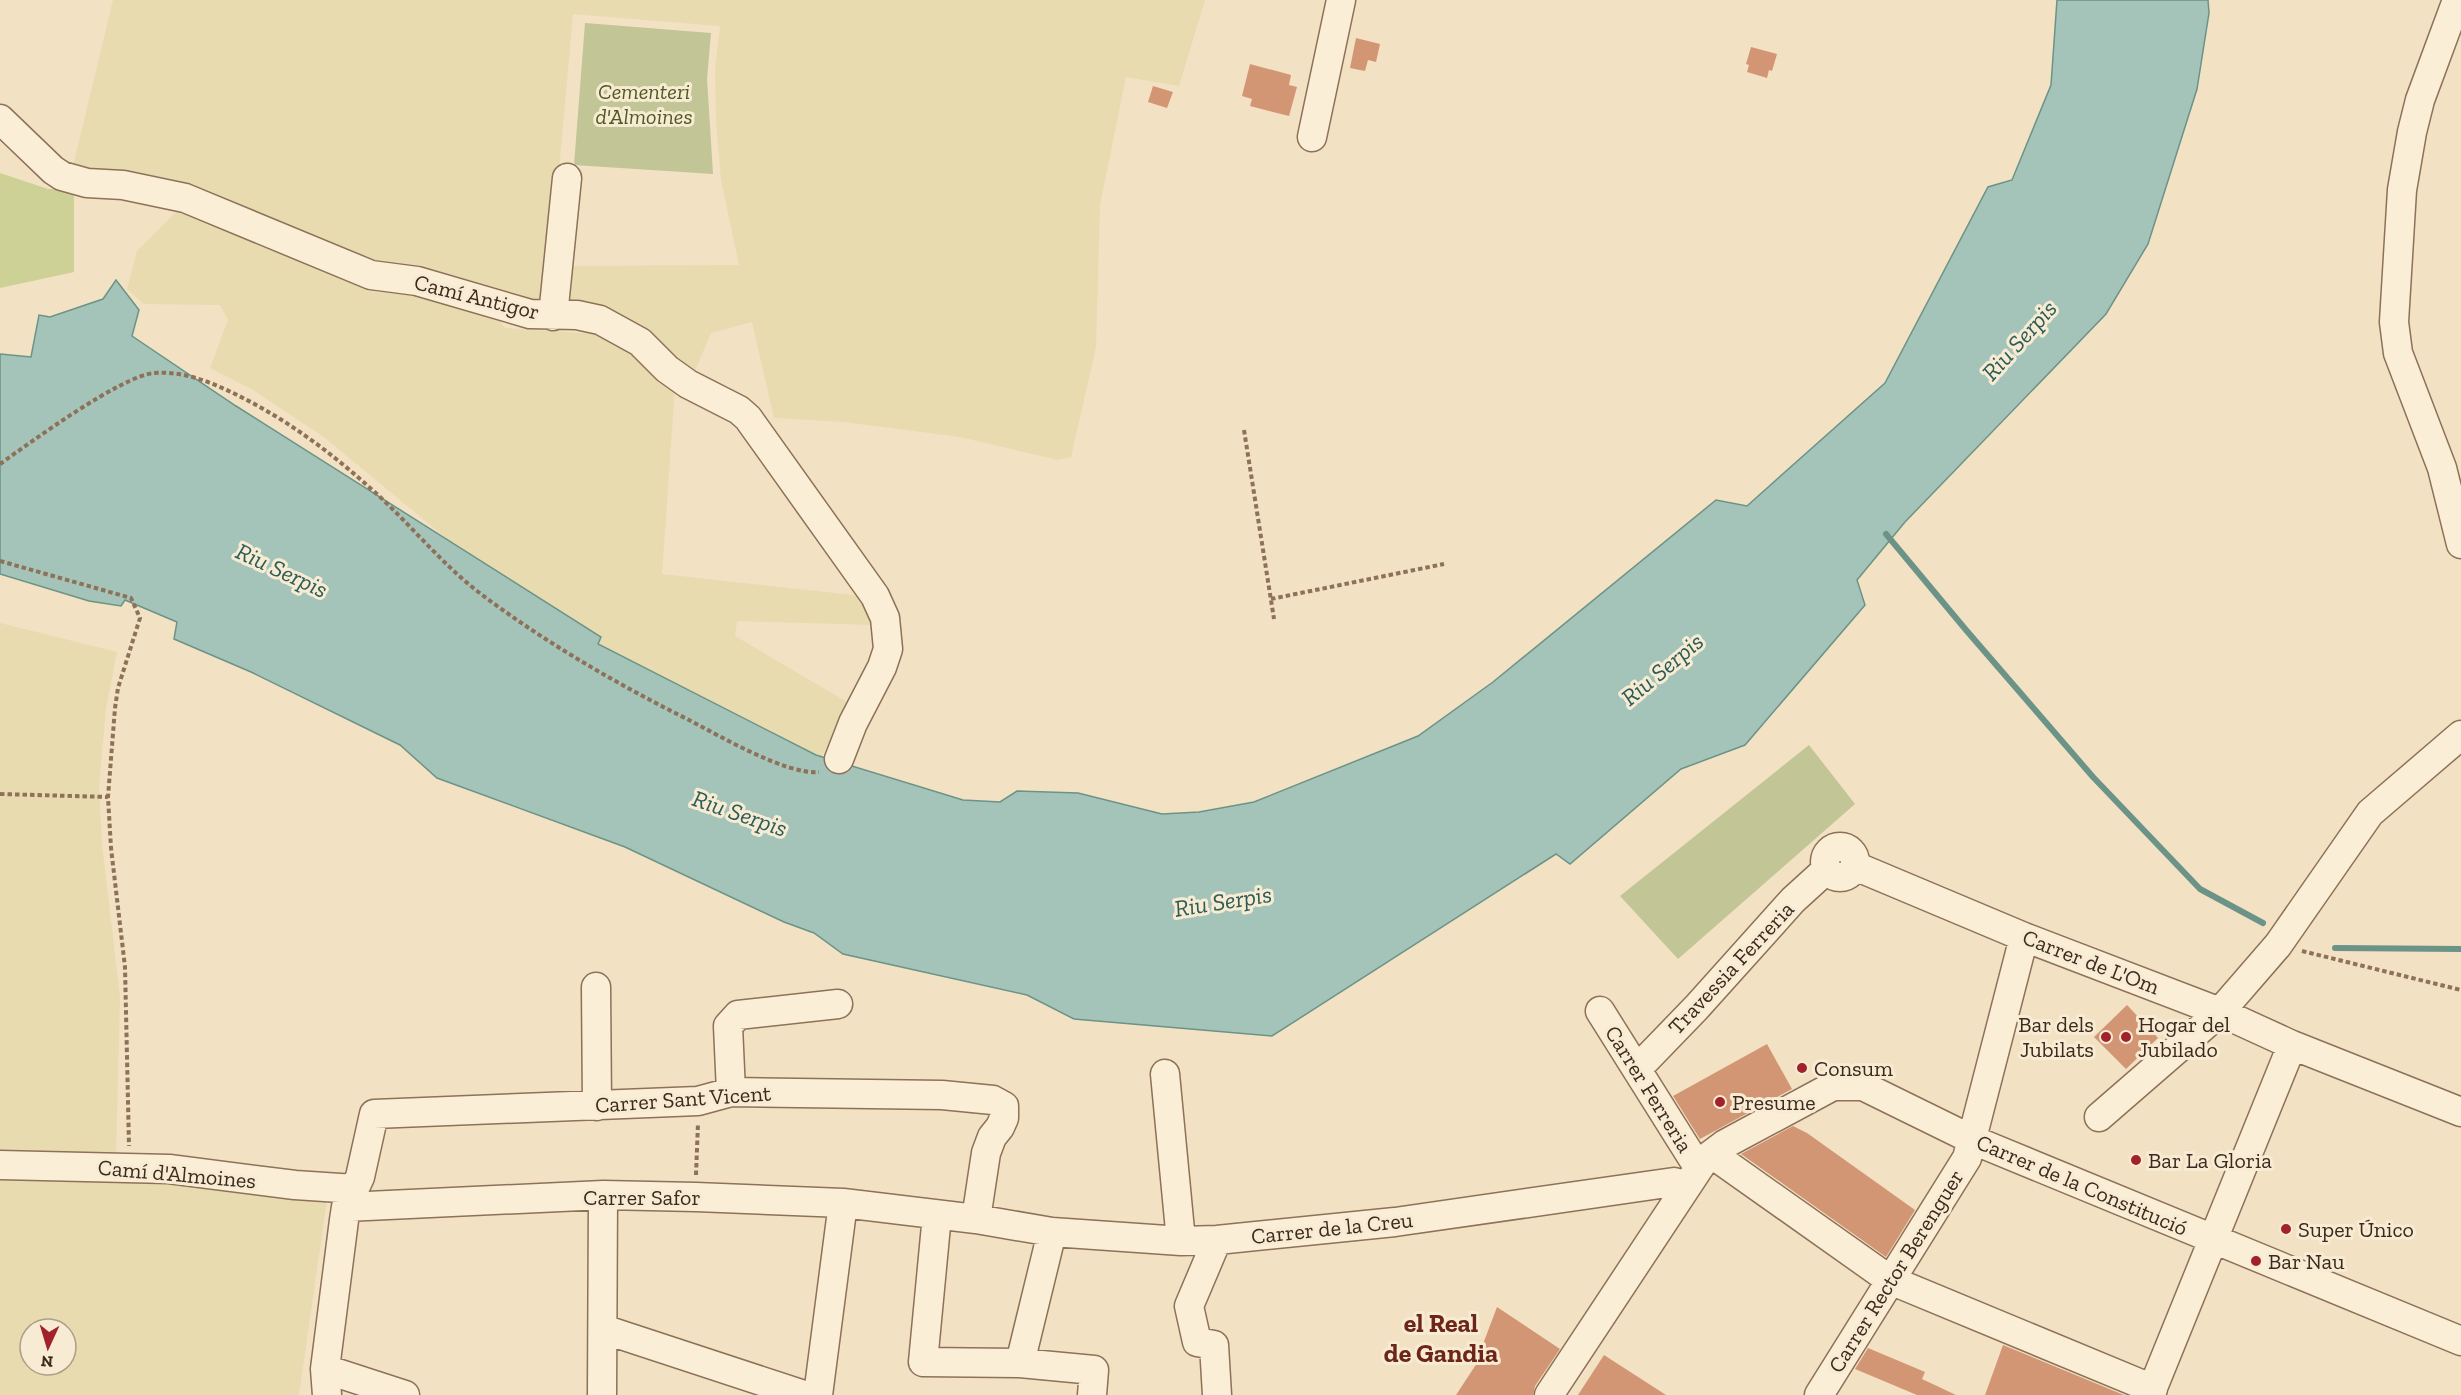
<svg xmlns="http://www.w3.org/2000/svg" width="2461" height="1395" font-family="'Zilla Slab',serif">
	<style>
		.farmland { fill: #e8dbaf; fill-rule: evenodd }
		.green { fill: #ced195 }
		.cemetery { fill: #c2c595 }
		.water { fill: #a5c4b9; stroke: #6b9387; stroke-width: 1.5 }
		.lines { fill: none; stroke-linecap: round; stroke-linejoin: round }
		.stream { stroke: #6b9387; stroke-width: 6 }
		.building { fill: #d39675 }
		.minor-casing { stroke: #8d7158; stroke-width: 31 }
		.path { stroke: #8d7158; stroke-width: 4; stroke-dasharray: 4.5 3; stroke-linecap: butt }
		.minor { stroke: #fbeed6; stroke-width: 28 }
		.poi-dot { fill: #a1222b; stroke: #f8ebd3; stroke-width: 2 }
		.labels { text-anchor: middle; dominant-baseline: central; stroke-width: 6; stroke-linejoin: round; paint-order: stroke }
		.park-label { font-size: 22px; font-style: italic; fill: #4f5a22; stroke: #f8ebd3 }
		.street-label { font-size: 22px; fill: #3c2a1d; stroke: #f8ebd3 }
		.poi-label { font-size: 22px; fill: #3c2a1d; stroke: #f8ebd3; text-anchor: start }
		.water-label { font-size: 24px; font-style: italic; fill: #2b5d57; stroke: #f8ebd3 }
		.quarter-label { font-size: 26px; font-weight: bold; fill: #6c2519; stroke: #f8ebd3 }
	</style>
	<rect width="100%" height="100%" fill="#f2e1c2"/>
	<!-- farmland -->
	<path class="farmland" d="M113,0H1205L1179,86L1126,77L1100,205L1096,347L1071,457L1058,460L960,437L844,422L774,418L752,322L711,333L692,378L570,304L573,266L739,265L721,180L716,120L715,69L720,26L573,14L548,291L546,297L534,301L387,268L73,166Z
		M179,209L377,292L392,288L495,316L505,328L613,335L675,387L662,574L862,596L875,625L737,621L735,636L852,705L821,757L598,644L600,637L446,538L324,437L253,390L210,368L228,320L220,305L144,304L127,289L137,251Z
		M0,623L117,652L106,708L99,787L102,844L120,997L116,1156L0,1154Z
		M0,1173L160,1180L327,1200L299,1395H0ZM30,1329H66V1365H30Z"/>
	<!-- green -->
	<path class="green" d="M0,173L48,189L74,190V272L0,288Z"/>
	<!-- cemetery -->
	<path class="cemetery" d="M585,23L711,33L707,79L713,174L574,165Z
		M1809,745L1855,804L1678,959L1620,896Z"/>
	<!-- water -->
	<path class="water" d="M2057,0H2208L2209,13L2197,89L2148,244L2106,314L1905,522L1857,580L1865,605L1745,745L1681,769L1570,864L1556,854L1272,1036L1074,1019L1027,995L843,954L814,933L784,922L625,847L437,778L400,745L251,672L174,639L177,622L125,600L121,606L89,601L0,574V354L31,357L39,315L50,317L103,299L116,280L139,310L132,336L236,406L601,637L598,644L816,755L963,800L1000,802L1017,791L1078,793L1162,814L1199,812L1254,802L1418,736L1493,682L1716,500L1747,506L1885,383L1988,187L2012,180L2051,85Z"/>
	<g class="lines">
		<!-- stream -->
		<path class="stream" d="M1886,534L1966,630L2093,777L2200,889L2263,923
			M2335,948L2461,949"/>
	</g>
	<!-- building -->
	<path class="building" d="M1356,38L1380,44L1376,62L1368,60L1365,71L1350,68Z
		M1751,47L1777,54L1772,71L1769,70L1767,78L1747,72L1749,65L1746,64Z
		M1250,64L1291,75L1289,85L1297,87L1289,116L1250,106L1252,99L1242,96Z
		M1153,86L1173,92L1167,108L1148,102Z
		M2127,1005L2158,1038L2126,1069L2094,1037Z
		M1767,1044L1792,1089L1700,1139L1673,1096Z
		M1793,1126L1807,1133L1915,1210L1886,1257L1741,1154Z
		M1497,1307L1560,1349L1535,1386L1533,1395H1456L1483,1354L1480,1352Z
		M2003,1345L2124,1395H1985Z
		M1868,1348L1925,1372L1922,1379L1956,1395H1917L1855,1369Z
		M1604,1355L1666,1395H1578Z"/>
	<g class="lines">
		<defs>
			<path id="minor" d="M2457,0L2420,100L2412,132L2402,190L2394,322L2398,353L2442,468L2461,544
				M0,119L53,170L62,176L87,183L123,185L185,198L371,275L417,281L530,314L577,315L600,320L640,342L667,369L688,384L739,410L748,418L875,596L885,618L888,649L882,667L853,723L839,759
				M1312,137L1341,0
				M553,316L567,178
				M1825 862a15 15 0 1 1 30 0a15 15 0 1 1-30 0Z
				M1855,866L2024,937L2220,1012L2292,1045L2461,1112
				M596,987L597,1106
				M1600,1011L1698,1167
				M1637,1069L1696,1008L1793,900L1826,870
				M1165,1074L1181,1241
				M731,1092L728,1026L738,1015L838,1004
				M2099,1117L2220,1012L2278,945L2370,813L2461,735
				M1712,1154L1890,1280L2153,1389
				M0,1165L169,1169L295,1185L355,1189
				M346,1207L603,1195L696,1197L843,1203L976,1219L1052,1232L1181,1241L1217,1240L1395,1222L1674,1182L1686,1185
				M937,1215L923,1362L1020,1363L1094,1370L1092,1395
				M1217,1240L1189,1306L1197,1342L1214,1345L1217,1395
				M603,1329L804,1395
				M1020,1363L1052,1232
				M325,1369L405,1395
				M327,1395L325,1369L344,1220L346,1207L360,1177L374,1114L698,1101L731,1092L942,1095L993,1100L1004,1106V1118L1000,1127L992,1137L986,1153L976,1219
				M602,1395L603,1195
				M818,1395L843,1203
				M1549,1395L1705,1159L1725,1144L1833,1086H1863L1973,1140L2461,1341
				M1819,1395L1967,1158L2024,937
				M2150,1395L2292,1045"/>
		</defs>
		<!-- minor casing -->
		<use href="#minor" class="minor-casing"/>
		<!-- path -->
		<path class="path" d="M1244,430L1274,619
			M0,464C31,442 121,376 154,373C183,371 208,381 233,393C283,417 328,450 369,487C408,521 440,563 481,594C546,643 617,684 689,720C720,736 786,775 819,772
			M0,561L131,598L140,618L118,688L115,708L108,797L111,848L125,967L129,1146
			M1271,599L1444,564
			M0,794L108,797
			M2302,951L2461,990
			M696,1175L698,1123"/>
		<!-- minor -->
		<use href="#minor" class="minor"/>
	</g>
	<!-- markers -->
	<g class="poi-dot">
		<circle cx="2106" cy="1037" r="6"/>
		<circle cx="2126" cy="1037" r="6"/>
		<circle cx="1802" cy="1068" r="6"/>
		<circle cx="1720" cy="1102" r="6"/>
		<circle cx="2136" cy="1160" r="6"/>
		<circle cx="2286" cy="1229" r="6"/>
		<circle cx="2256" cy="1261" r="6"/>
	</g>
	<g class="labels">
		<!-- park labels -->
		<g class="park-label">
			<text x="644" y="91">Cementeri<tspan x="644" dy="25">d'Almoines</tspan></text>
		</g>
		<!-- street labels -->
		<g class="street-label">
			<text transform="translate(477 297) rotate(14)">Camí Antigor</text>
			<text transform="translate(2091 962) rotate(21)">Carrer de L'Om</text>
			<text transform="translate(1731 968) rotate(-47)">Travessia Ferreria</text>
			<text transform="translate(1649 1089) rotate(58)">Carrer Ferreria</text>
			<text transform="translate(683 1099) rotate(-4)">Carrer Sant Vicent</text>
			<text transform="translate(177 1174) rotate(5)">Camí d'Almoines</text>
			<text transform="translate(2082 1185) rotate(23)">Carrer de la Constitució</text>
			<text x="642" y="1197">Carrer Safor</text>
			<text transform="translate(1332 1228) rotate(-6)">Carrer de la Creu</text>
			<text transform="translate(1896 1271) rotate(-58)">Carrer Rector Berenguer</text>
		</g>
		<!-- poi labels -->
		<g class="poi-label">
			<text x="2094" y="1024" text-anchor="end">Bar dels<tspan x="2094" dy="25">Jubilats</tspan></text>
			<text x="2138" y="1024">Hogar del<tspan x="2138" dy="25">Jubilado</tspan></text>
			<text x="1814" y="1068">Consum</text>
			<text x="1732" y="1102">Presume</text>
			<text x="2148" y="1160">Bar La Gloria</text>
			<text x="2298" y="1229">Super Único</text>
			<text x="2268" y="1261">Bar Nau</text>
		</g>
		<!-- water labels -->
		<g class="water-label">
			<text transform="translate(2019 340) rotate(-48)">Riu Serpis</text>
			<text transform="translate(282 570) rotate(25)">Riu Serpis</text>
			<text transform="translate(1662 669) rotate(-40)">Riu Serpis</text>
			<text transform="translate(740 813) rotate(19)">Riu Serpis</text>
			<text transform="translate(1223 901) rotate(-9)">Riu Serpis</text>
		</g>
		<!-- quarter labels -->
		<g class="quarter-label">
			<text x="1441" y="1323">el Real<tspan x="1441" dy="30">de Gandia</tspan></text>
		</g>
	</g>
	<!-- north arrow -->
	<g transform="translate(48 1347) rotate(184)"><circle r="28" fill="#f8ebd3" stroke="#ad9e8a" stroke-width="1.5"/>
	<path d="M0-4.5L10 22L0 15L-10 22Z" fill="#a1222b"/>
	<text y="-9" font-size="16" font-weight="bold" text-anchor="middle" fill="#3c2a1d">N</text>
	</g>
</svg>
